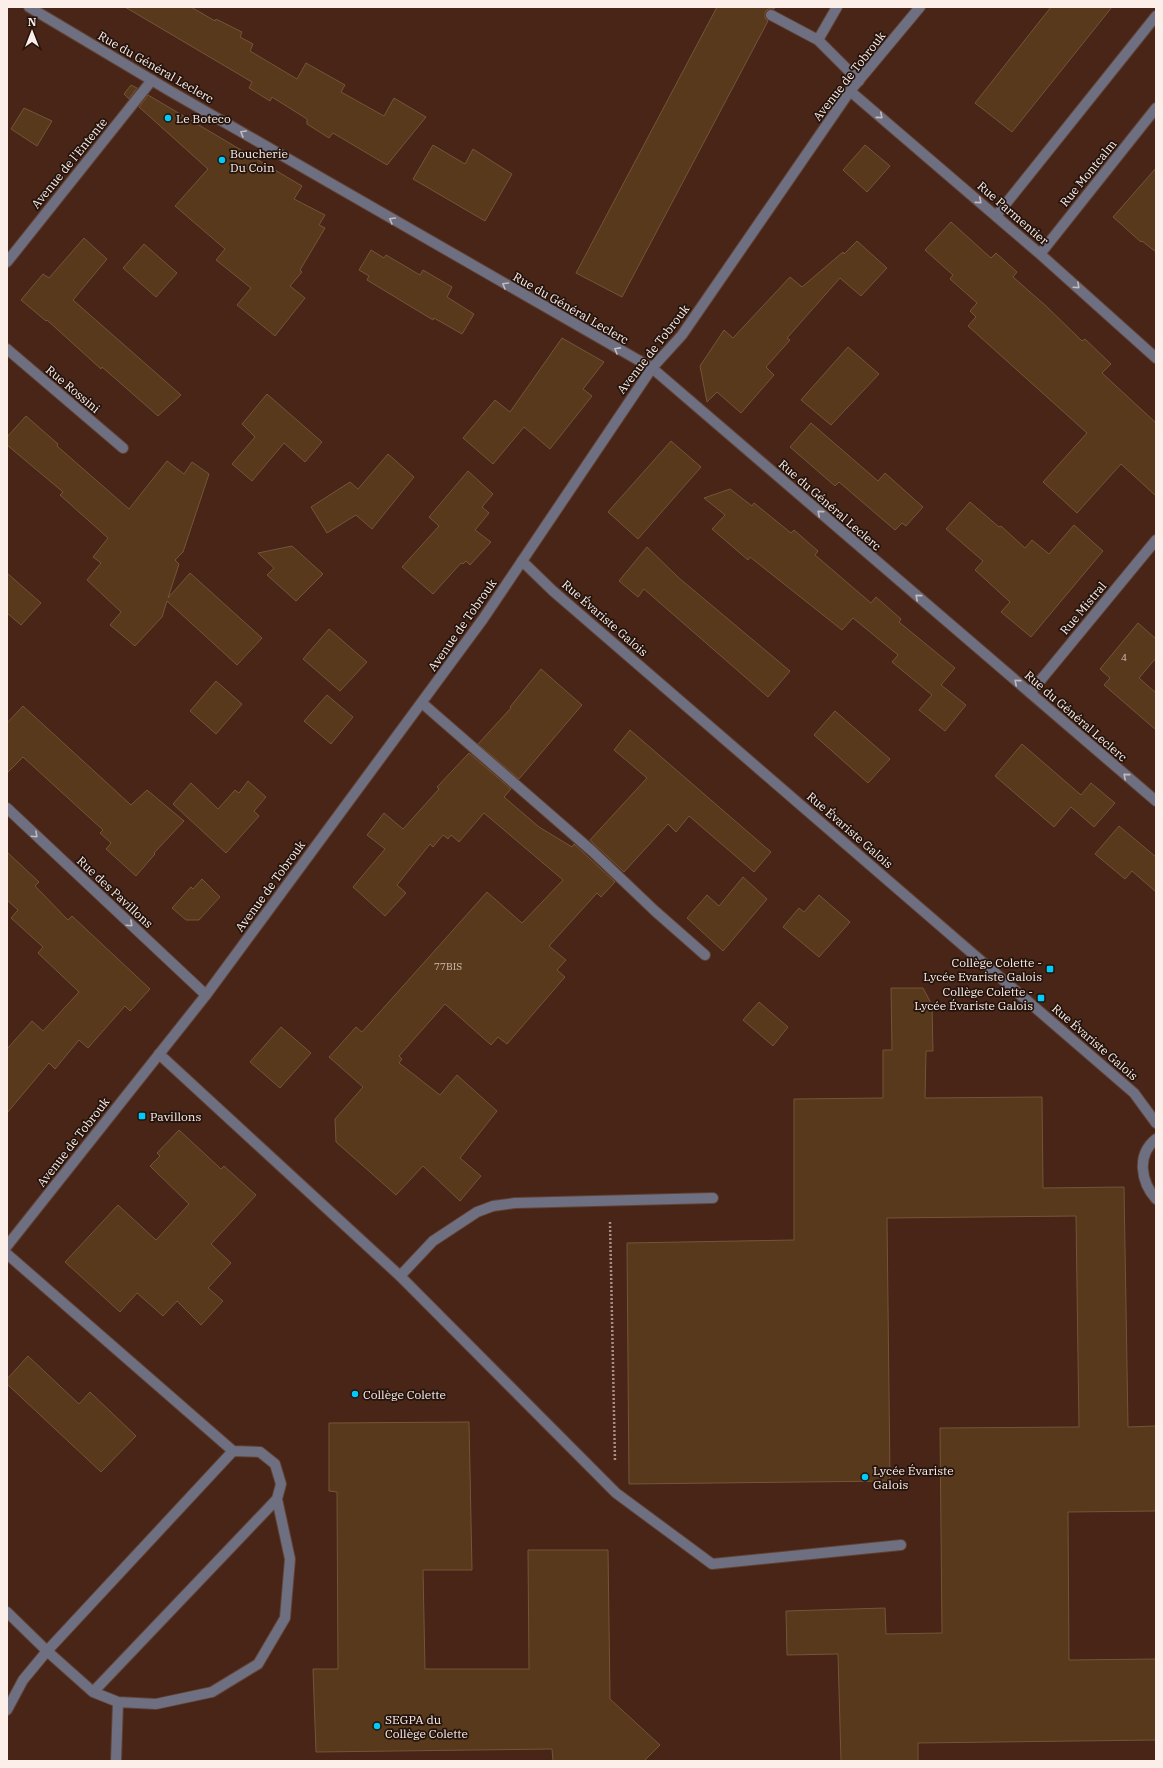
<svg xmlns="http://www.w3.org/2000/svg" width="1163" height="1768" font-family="'IBM Plex Serif',serif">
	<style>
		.building { fill: #59391b; stroke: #745539 }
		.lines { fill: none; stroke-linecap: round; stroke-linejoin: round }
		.service-casing { stroke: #614134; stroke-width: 12 }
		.minor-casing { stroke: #614134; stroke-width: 12 }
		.tertiary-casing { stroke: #614134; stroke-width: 12 }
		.path { stroke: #a78f85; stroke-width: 2.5; stroke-dasharray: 2 2; stroke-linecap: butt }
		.service { stroke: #6e6f80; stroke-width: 10 }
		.minor { stroke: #6e6f80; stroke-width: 10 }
		.tertiary { stroke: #6e6f80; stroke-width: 10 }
		.oneway { stroke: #c3bbbe }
		.poi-dot { fill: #01cbf9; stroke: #24140d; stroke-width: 1.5 }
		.labels { text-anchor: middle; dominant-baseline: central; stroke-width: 3.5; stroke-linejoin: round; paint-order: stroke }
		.number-label { font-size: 10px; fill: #d3c1b5 }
		.street-label { font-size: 12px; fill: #fceee8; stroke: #24140d }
		.poi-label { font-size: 12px; fill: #fceee8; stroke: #24140d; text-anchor: start }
	</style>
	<rect width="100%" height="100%" fill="#482517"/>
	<!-- building -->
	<path class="building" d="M125,7H191L215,21L216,19L242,32L240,37L253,44L250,51L297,79L306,63L345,85L341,92L384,116L394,98L426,117L387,165L333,133L329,138L307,124V119L272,97L270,101L249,88L252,82Z
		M717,7H776L774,9H768L765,12V18L768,21L622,297L576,273Z
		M1051,7H1112L1012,132L975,103Z
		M131,85L137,88L129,99L124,94Z
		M148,95L302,186L294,199L325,215L319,225L325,228L300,270L302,272L290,286L305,298L275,336L237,305L251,288L216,260L225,249L175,206L208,169L139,107Z
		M24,108L52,121L37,146L11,129Z
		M433,145L465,164L473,149L512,174L485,221L413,179Z
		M865,145L890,166L867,192L843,170Z
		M1156,168V252L1142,241L1141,242L1113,217Z
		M951,222L991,258L996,253L1017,272L1013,277L1046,306L1082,341L1085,339L1111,364L1102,373L1156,423V496L1121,464L1077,513L1043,482L1087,433L968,326L976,317L970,311L977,303L950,279L953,275L925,250Z
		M84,238L107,259L73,300L181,395L158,416L102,367L101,369L47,320L46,321L21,300L43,274L49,278Z
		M857,241L887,268L861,296L840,278L787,338L790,340L766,367L774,375L741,413L717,392L707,402L700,366L724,330L733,338L790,277L802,287L843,252L844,254Z
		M144,244L177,273L156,297L123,268Z
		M371,250L384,258L386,255L420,275L423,270L452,287L447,297L474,314L462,334L434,318L433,320L367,280L369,276L359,270Z
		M562,338L604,362L583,389L592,396L550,449L524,427L493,464L463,438L495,400L510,412Z
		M848,347L879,374L831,425L801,400Z
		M267,394L322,442L305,462L284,443L252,481L232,464L255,437L242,424Z
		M26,416L58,444L57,446L129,509L167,461L184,474L192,462L209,474L183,552L175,560L179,564L168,598L190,573L262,638L237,665L167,601L162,617L135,646L110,625L121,612L87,580L101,563L93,557L108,538L60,495L63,492L7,445V437Z
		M811,423L878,481L885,473L923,507L906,526L902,523L895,530L839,482L835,486L790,447Z
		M671,441L701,467L638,539L608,512Z
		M388,454L414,477L372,529L356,515L327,533L311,507L350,482L358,489Z
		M468,471L493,494L482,507L489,513L475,530L491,542L470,565L466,561L463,564L461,563L433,594L402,567L439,526L429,517Z
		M730,489L752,506L754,503L791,533L794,530L818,551L815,555L871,603L876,597L901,619L899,622L955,668L941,685L966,705L945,731L919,710L932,695L892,662L898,655L853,618L842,630L750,557L748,560L712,529L725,515L704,498Z
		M970,502L999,527L1001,526L1025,548L1032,540L1049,554L1074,525L1103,551L1031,637L1001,612L1010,602L975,570L983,561L946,529Z
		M292,546L323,574L296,601L267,575L274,568L258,553Z
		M647,547L679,578L790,671L768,697L644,589L638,597L619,581Z
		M7,573L41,603L21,625L7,613Z
		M1138,623L1156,639V658L1139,678L1156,693V730L1104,685L1110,678L1100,669Z
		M329,629L367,662L340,691L303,659Z
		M541,669L582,705L519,779L478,744L511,708L510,707Z
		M216,681L242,704L216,734L190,711Z
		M327,695L353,717L331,744L304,721Z
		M23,706L131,805L147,790L184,821L154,853L155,854L136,876L106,849L111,843L100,833L103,830L23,757L7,773V723Z
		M835,711L890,759L868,783L814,735Z
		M630,730L771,852L754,872L689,816L676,832L668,824L624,872L590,840L647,778L614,750Z
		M1022,744L1081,795L1091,783L1115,803L1094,827L1071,807L1054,827L995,776Z
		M469,753L511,789L504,797L539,827L572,847L574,844L615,882L601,897L597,893L549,946L566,960L557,970L565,977L507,1044L498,1037L491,1045L445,1004L399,1056L402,1059L399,1063L440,1095L457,1075L497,1111L460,1158L481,1176L460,1201L423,1166L396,1195L336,1142L335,1119L363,1087L329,1057L356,1027L362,1032L487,892L522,923L563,880L484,813L459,842L451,835L448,839L443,835L433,847L430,844L397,885L406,893L385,916L353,887L385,849L367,835L384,813L403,829L439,789L437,787Z
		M248,781L266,797L254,811L259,816L226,853L173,804L191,783L218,809L235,790L239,793Z
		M1119,826L1156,857V892L1132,871L1125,879L1095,854Z
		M7,852L39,882L35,886L68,920L72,916L150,989L130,1011L125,1006L88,1048L79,1040L55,1069L49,1063L7,1113V1049L32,1021L43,1031L79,992L38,953L43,947L11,918L18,910L7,900Z
		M743,877L767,899L723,951L687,918L707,895L719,906Z
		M202,879L220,897L199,920H186L172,908L191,887L193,889Z
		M819,895L850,922L819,957L783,927L799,908L804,912Z
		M891,988H923L932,1005L933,1051H926L925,1098L1042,1097L1043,1188L1124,1187L1128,1427L1156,1426V1511L1068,1512L1069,1660L1156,1659V1740L918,1743V1761H841L838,1654L787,1655L786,1611L885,1608L886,1634L942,1633L940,1428L1079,1427L1076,1216L887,1218L890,1481L629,1484L627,1243L794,1240V1099L883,1098V1050H892Z
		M759,1002L788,1027L773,1046L743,1020Z
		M281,1027L311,1053L280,1088L250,1062Z
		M179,1130L221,1169L224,1166L256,1195L211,1244L231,1263L208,1288L223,1301L201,1325L177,1301L163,1316L137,1293L120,1312L65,1262L118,1205L156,1240L189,1204L150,1166L160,1156L157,1153Z
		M28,1356L79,1404L90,1392L136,1436L101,1472L7,1384V1379Z
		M469,1422L472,1570H423L425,1669H529L528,1550H608L610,1699L660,1745L644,1761H553L552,1749L316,1752L313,1669H338L337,1492L329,1491V1423Z"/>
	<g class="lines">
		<defs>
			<path id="service" d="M771,15L818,40L859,81
				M818,40L837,7
				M996,216L1156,16
				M7,349L123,448
				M159,1054L400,1276L616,1493L712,1564L901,1545
				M7,1254L233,1451
				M400,1276L433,1241L477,1212L493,1206L515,1203L713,1198
				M7,1612L47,1651L93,1692L277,1499L281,1484L275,1464L260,1452L233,1451L47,1651L23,1680L7,1710
				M93,1692L118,1702L156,1704L212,1692L258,1664L285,1618L290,1559L277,1499
				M116,1761L118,1702"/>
			<path id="minor" d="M29,7L170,91L652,368L1156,801
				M850,91L1040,254L1156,358
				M1040,254L1156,108
				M7,262L152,80
				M522,561L553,591L1134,1093L1156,1123
				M1030,693L1156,540
				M422,703L592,851L655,911L705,955
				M7,808L206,995
				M1156,1139C1136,1155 1141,1182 1156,1199"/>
			<path id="tertiary" d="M7,1246L206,995L483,619L652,368L682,335L850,91L920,7"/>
		</defs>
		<!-- service casing -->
		<use href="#service" class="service-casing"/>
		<!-- minor casing -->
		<use href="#minor" class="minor-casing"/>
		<!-- tertiary casing -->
		<use href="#tertiary" class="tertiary-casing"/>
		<!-- path -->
		<path class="path" d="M610,1222L615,1461"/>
		<!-- service -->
		<use href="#service" class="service"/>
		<!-- minor -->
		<use href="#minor" class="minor"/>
		<!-- tertiary -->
		<use href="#tertiary" class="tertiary"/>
	</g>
	<!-- one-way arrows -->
	<defs><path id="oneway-chevron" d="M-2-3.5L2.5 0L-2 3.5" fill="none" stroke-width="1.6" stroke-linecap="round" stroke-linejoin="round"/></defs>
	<g class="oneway">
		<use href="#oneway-chevron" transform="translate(880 116) rotate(41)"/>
		<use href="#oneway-chevron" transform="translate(243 133) rotate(-150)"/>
		<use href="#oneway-chevron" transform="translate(979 201) rotate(41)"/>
		<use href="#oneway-chevron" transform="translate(392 220) rotate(-150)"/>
		<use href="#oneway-chevron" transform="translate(505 285) rotate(-150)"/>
		<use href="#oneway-chevron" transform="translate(1077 286) rotate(42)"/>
		<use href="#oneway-chevron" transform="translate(617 350) rotate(-151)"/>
		<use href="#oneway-chevron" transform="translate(820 513) rotate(-139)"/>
		<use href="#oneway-chevron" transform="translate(918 597) rotate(-139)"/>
		<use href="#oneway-chevron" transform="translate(1017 682) rotate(-139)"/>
		<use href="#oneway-chevron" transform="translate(1126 776) rotate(-139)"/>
		<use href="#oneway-chevron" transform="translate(35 835) rotate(43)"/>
		<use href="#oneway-chevron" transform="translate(130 924) rotate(43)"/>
	</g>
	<!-- markers -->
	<g class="poi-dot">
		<circle cx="168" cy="118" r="4"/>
		<circle cx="222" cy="160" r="4"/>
		<rect x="1046" y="965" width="8" height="8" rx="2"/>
		<rect x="1037" y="994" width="8" height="8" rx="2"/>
		<rect x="138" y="1112" width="8" height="8" rx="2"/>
		<circle cx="355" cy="1394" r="4"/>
		<circle cx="865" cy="1477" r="4"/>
		<circle cx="377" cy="1726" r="4"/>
	</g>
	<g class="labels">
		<!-- number labels -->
		<g class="number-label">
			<text x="1124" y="657">4</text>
			<text x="448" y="966">77BIS</text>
		</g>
		<!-- street labels -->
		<g class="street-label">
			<text transform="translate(156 67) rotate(30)">Rue du Général Leclerc</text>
			<text transform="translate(849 76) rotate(-52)">Avenue de Tobrouk</text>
			<text transform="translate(69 163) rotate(-51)">Avenue de l'Entente</text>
			<text transform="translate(1088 173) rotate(-51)">Rue Montcalm</text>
			<text transform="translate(1013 213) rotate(41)">Rue Parmentier</text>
			<text transform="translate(571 308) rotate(30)">Rue du Général Leclerc</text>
			<text transform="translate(653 349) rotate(-52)">Avenue de Tobrouk</text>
			<text transform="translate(73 389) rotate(40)">Rue Rossini</text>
			<text transform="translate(830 505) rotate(41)">Rue du Général Leclerc</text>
			<text transform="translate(1083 608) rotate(-50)">Rue Mistral</text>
			<text transform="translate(605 618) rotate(41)">Rue Évariste Galois</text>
			<text transform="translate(462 625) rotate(-55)">Avenue de Tobrouk</text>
			<text transform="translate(1076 716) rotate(41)">Rue du Général Leclerc</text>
			<text transform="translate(850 830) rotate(41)">Rue Évariste Galois</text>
			<text transform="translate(270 886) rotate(-54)">Avenue de Tobrouk</text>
			<text transform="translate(115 892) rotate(43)">Rue des Pavillons</text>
			<text transform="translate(1095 1042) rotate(41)">Rue Évariste Galois</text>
			<text transform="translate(73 1142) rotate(-52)">Avenue de Tobrouk</text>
		</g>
		<!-- poi labels -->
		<g class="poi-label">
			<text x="176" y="118">Le Boteco</text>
			<text x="230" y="153">Boucherie<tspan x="230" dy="14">Du Coin</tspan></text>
			<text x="1042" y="962" text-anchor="end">Collège Colette -<tspan x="1042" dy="14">Lycée Evariste Galois</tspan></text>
			<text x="1033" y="991" text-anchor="end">Collège Colette -<tspan x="1033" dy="14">Lycée Évariste Galois</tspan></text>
			<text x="150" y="1116">Pavillons</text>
			<text x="363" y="1394">Collège Colette</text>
			<text x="873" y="1470">Lycée Évariste<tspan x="873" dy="14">Galois</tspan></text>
			<text x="385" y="1719">SEGPA du<tspan x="385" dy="14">Collège Colette</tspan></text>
		</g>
	</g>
	<!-- border -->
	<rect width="1163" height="1768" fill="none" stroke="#fceee8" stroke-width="16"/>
	<!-- north arrow -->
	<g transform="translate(32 32)" stroke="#24140d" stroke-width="3" paint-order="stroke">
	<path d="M0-3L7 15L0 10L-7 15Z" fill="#fceee8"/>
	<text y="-6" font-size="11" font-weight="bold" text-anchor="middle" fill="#fceee8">N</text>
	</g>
</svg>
